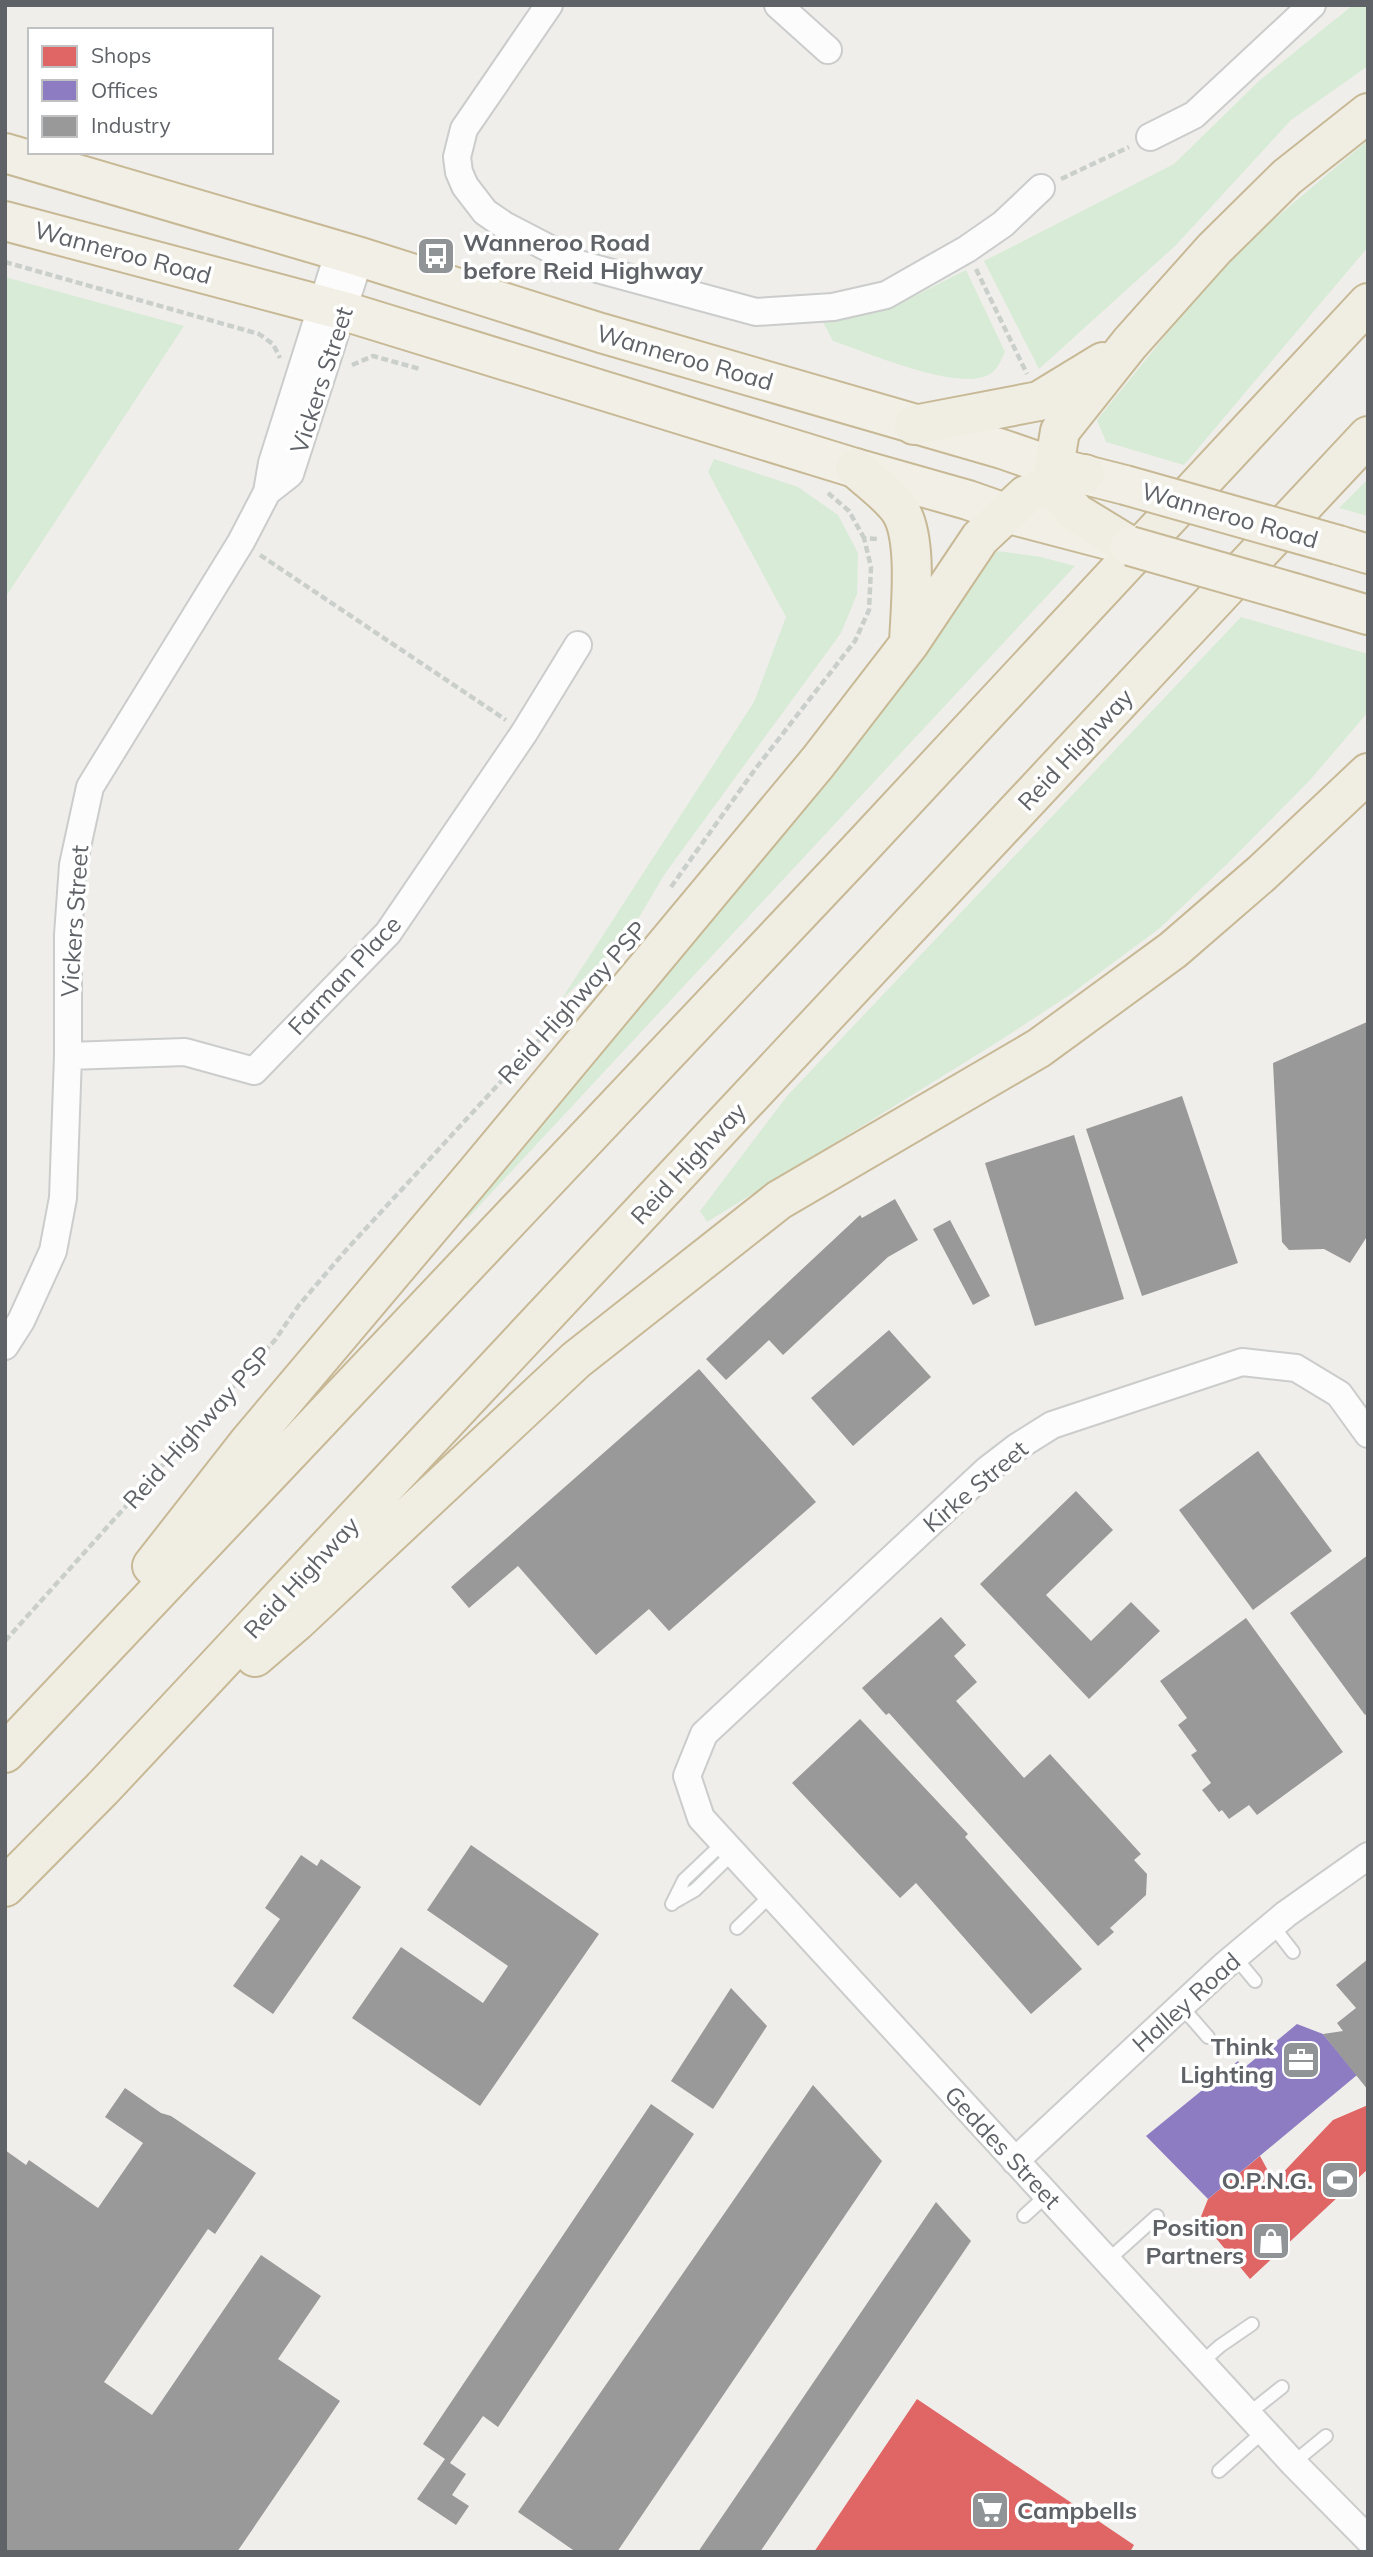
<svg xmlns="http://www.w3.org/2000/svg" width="1373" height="2557" font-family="Mulish,sans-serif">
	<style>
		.green { fill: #d8ebd6 }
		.shops { fill: #e06666 }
		.offices { fill: #8e7cc3 }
		.industry { fill: #999 }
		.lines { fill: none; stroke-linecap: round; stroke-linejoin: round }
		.service-casing { stroke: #cbcccc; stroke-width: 16 }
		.minor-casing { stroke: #cbcccc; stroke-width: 30 }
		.trunk-casing { stroke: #c8b996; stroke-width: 42 }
		.motorway-casing { stroke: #c8b996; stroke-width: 42 }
		.path { stroke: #cacfcc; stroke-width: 4.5; stroke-dasharray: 7 3.5; stroke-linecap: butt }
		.service { stroke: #fdfcfc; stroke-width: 12 }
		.minor { stroke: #fdfcfc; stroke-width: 26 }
		.trunk { stroke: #f2f0e6; stroke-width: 38 }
		.motorway { stroke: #f0ede3; stroke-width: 38 }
		.trunk-bridge-casing { stroke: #c8b996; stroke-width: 42; stroke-linecap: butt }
		.trunk-bridge { stroke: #f2f0e6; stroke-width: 38 }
		.labels { text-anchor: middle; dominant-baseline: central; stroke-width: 7; stroke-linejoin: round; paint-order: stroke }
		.poi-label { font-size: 24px; font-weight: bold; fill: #5f6368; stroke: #fff; text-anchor: end }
		.street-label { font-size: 24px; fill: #5f6368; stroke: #fff }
	</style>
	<rect width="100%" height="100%" fill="#efeeea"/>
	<!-- green -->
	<path class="green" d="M1353,5H1368V66L1291,120L1176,245L1039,369L984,261L1174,164L1259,81Z
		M1368,140V247L1184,465L1106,442L1097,420L1227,259Z
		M966,270L1005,352C1001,360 998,369 990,374C959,393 867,352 833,341L823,322L895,306Z
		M5,277L184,326L5,598Z
		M714,459L798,487L838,515L858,553L857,594L841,633L664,875L628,936L561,1000L754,702L786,617L708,472Z
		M1368,479V516L1339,508Z
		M997,551L1041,557L1075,566L467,1219L456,1214L941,626Z
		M1241,617L1368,654V712L1310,780L1229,862L1160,928L1071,994L996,1043L707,1222L700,1211L787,1096Z"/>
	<!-- shops -->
	<path class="shops" d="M1368,2105V2169L1250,2279L1200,2219L1208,2199L1260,2156L1274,2182L1333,2120Z
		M917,2399L1134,2545L1130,2552H814Z"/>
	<!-- offices -->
	<path class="offices" d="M1297,2024L1323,2034L1357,2075L1208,2199L1146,2136L1238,2061L1244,2068Z"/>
	<!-- industry -->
	<path class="industry" d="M1367,1022L1368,1235L1350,1263L1324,1249L1289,1250L1282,1242L1273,1063Z
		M1182,1096L1238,1263L1142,1296L1086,1129Z
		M1074,1135L1124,1299L1035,1326L985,1163Z
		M895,1199L918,1240L888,1257L783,1355L769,1340L726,1380L706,1359L860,1215L862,1218Z
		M950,1220L990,1296L973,1305L933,1229Z
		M889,1330L931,1377L853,1446L811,1398Z
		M699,1369L816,1502L669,1631L649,1609L596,1655L518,1566L469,1608L451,1587Z
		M1258,1451L1332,1551L1253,1610L1179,1510Z
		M1076,1491L1113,1530L1046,1595L1091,1641L1131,1602L1160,1631L1089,1699L980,1584Z
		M1368,1555V1713L1365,1715L1290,1613Z
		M941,1617L966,1645L954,1656L977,1682L956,1701L1024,1778L1050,1754L1141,1854L1134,1860L1147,1874L1146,1895L1110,1928L1114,1932L1098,1946L889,1713L886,1715L862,1688Z
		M1246,1618L1343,1752L1257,1815L1249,1805L1229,1819L1222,1810L1219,1812L1202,1790L1211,1783L1191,1755L1197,1751L1178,1725L1187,1718L1160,1681Z
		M860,1719L968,1834L965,1837L1082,1969L1031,2014L916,1883L900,1898L792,1783Z
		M471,1845L599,1934L480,2106L352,2018L401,1947L483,2003L508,1966L427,1910Z
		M301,1855L317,1866L321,1859L361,1887L273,2014L233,1986L280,1919L265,1908Z
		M1368,1959V2090L1323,2034L1343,2031L1337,2023L1356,2008L1336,1985Z
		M731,1988L767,2026L713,2109L671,2081Z
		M813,2085L882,2161L617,2552H576L518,2512Z
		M125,2088L161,2113L171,2116L256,2173L215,2234L208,2229L104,2382L152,2415L261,2255L321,2296L278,2359L340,2401L237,2552H5V2150L26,2165L29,2160L98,2208L143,2143L105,2117Z
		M651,2104L694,2134L498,2427L483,2416L450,2463L466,2474L452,2495L469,2506L456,2525L417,2499L445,2459L423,2444Z
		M936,2202L971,2241L760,2552H698Z"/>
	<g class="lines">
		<defs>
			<path id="service" d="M674,1902L695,1890L733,1853
				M672,1904L684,1880L723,1843
				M1272,1925L1293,1952
				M737,1928L771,1895
				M1235,1957L1255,1981
				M1181,2006L1208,2037
				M1024,2216L1047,2195
				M1107,2261L1157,2216
				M1201,2363L1220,2346L1252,2324
				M1248,2414L1282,2387
				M1293,2463L1326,2436
				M1219,2471L1264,2431"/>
			<path id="minor" d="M549,5L464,129L457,157L459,172L465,186L485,212L504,225L579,264L756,312L833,307L886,295L967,249L1003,224L1041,188
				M778,5L828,50
				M1150,137L1194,115L1312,5
				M267,492L290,474L360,257
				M68,1056L185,1052L254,1071L388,933L524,733L578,645
				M5,1346L21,1321L53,1251L63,1198L68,1056V935L73,865L90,787L241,542L267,492L272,463L339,251
				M1368,1434L1339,1394L1296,1368L1242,1362L1052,1425L1017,1447L987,1470L704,1734L687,1776L701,1818L1293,2463L1368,2539
				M1015,2161L1224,1966L1286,1914L1368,1856"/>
			<path id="trunk" d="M5,153L360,257L601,333L1002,449L1054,467L1125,485
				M5,221L344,311L855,468L968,500L1005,513L1116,542
				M1338,545L1368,554
				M1294,593L1368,615"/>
			<path id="motorway" d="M914,425L1039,401L1103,362
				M855,468C870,481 887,493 899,509C919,537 910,610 909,644
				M1130,546L1076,513L1063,498L1054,467L1060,431L1130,343L1214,249L1287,177L1368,113
				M152,1566L249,1442L476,1173L818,762L909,644L980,538L1026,495L1053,483L1085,474
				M255,1657L297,1621L576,1360L779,1200L1039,1048L1173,950L1262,873L1368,773
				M5,1753L856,853L1368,303
				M5,1887L102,1789L1368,436"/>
		</defs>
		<!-- service casing -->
		<use href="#service" class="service-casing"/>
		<!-- minor casing -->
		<use href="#minor" class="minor-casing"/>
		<!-- trunk casing -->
		<use href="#trunk" class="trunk-casing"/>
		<!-- motorway casing -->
		<use href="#motorway" class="motorway-casing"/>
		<!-- path -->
		<path class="path" d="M1061,179L1129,147
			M5,262L259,334L273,344L280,358
			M976,269L1027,374
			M352,365L373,356L420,369
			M828,493L849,511L864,538
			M260,555L506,720
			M671,887L756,768L855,641L869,610L871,567L864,538L878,539
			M5,1641L275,1340L299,1305L347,1249L587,988"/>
		<!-- service -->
		<use href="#service" class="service"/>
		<!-- minor -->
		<use href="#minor" class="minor"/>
		<!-- trunk -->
		<use href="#trunk" class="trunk"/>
		<!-- motorway -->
		<use href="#motorway" class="motorway"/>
		<defs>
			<path id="trunk-bridge" d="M1125,485L1338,545
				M1130,546L1294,593"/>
		</defs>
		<!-- trunk-bridge casing -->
		<use href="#trunk-bridge" class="trunk-bridge-casing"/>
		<!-- trunk-bridge -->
		<use href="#trunk-bridge" class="trunk-bridge"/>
	</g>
	<!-- icons -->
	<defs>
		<symbol id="bus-square" viewBox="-11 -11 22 22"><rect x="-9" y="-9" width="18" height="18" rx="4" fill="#919496" stroke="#fff"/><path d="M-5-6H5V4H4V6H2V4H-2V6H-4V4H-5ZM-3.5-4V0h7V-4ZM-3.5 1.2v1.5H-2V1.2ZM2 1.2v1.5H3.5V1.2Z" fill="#fff"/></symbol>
		<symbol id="office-square" viewBox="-11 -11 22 22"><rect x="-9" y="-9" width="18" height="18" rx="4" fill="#919496" stroke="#fff"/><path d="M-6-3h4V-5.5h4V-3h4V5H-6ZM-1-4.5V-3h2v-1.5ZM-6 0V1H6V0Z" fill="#fff"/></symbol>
		<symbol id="stadium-square" viewBox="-11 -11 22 22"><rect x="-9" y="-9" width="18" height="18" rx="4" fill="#919496" stroke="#fff"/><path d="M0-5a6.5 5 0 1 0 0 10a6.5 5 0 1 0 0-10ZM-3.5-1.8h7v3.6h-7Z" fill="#fff"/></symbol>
		<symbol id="shop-square" viewBox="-11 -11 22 22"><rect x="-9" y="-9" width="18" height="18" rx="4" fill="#919496" stroke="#fff"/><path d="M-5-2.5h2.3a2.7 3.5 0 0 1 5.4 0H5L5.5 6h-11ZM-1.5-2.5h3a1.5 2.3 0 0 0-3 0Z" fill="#fff"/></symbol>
		<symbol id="supermarket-square" viewBox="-11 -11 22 22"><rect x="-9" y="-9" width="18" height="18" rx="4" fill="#919496" stroke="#fff"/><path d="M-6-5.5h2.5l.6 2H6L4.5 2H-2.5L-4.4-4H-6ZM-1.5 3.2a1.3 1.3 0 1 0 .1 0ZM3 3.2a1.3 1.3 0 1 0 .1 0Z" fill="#fff"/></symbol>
	</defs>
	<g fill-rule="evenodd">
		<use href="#bus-square" x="414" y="234" width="44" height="44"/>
		<use href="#office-square" x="1279" y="2038" width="44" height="44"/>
		<use href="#stadium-square" x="1318" y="2158" width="44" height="44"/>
		<use href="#shop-square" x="1249" y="2219" width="44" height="44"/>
		<use href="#supermarket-square" x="968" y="2488" width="44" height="44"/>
	</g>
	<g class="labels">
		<!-- poi labels -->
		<g class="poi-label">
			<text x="463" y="242" text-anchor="start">Wanneroo Road<tspan x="463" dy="28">before Reid Highway</tspan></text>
			<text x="1274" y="2046">Think<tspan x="1274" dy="28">Lighting</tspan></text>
			<text x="1313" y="2180">O.P.N.G.</text>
			<text x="1244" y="2227">Position<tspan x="1244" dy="28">Partners</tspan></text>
			<text x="1017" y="2510" text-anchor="start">Campbells</text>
		</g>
		<!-- street labels -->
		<g class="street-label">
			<text transform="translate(123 252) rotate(15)">Wanneroo Road</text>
			<text transform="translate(685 357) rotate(16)">Wanneroo Road</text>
			<text transform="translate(321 380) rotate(-72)">Vickers Street</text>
			<text transform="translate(1230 515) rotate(16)">Wanneroo Road</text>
			<text transform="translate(1075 749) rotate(-47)">Reid Highway</text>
			<text transform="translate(74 921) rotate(-86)">Vickers Street</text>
			<text transform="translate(344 975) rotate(-47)">Farman Place</text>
			<text transform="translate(572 1002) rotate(-48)">Reid Highway PSP</text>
			<text transform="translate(688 1163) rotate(-47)">Reid Highway</text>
			<text transform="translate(197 1427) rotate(-48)">Reid Highway PSP</text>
			<text transform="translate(975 1486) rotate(-40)">Kirke Street</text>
			<text transform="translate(301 1577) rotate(-47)">Reid Highway</text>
			<text transform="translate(1186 2002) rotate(-42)">Halley Road</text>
			<text transform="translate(1003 2147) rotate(47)">Geddes Street</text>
		</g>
	</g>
	<!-- border -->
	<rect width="1373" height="2557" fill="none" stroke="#5f6368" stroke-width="14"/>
	<!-- legend -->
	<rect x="28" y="28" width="245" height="126" fill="#ffffff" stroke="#bfc1c3" stroke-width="2"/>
	<rect x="42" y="46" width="35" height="21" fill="#e06666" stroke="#bfc1c3" stroke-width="2"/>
	<text x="91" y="63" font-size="21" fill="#5f6368">Shops</text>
	<rect x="42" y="80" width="35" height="21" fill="#8e7cc3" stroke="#bfc1c3" stroke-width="2"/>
	<text x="91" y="98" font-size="21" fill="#5f6368">Offices</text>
	<rect x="42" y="116" width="35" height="21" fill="#999999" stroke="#bfc1c3" stroke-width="2"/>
	<text x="91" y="133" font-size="21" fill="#5f6368">Industry</text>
</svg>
